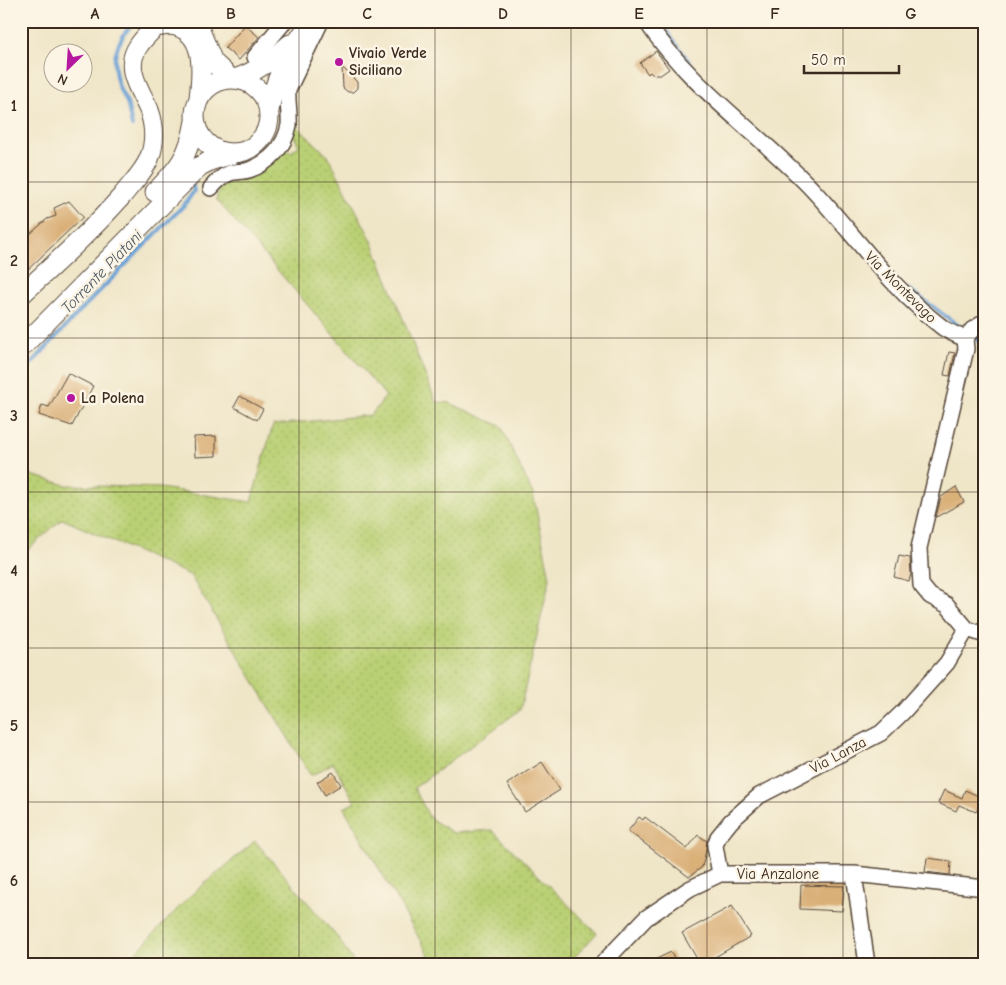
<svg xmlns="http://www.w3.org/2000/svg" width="1006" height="985" font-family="'Comic Neue',sans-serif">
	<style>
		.grass { fill: url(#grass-dots); stroke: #7a7d49 }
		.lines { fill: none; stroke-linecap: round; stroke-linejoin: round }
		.stream { stroke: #669fd5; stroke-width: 4 }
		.building { fill: #dab079 }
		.minor-casing { stroke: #564637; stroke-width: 18 }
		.major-casing { stroke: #564637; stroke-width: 21 }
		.minor { stroke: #fff; stroke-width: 15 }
		.major { stroke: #fff; stroke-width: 19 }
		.grid { fill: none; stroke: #3b2a1e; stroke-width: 1; stroke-opacity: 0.55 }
		.poi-dot { fill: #b5179e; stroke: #fcf5e5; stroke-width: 2 }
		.labels { text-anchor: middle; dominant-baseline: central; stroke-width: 5; stroke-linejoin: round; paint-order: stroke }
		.poi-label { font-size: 15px; font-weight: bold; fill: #3b2a1e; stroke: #fcf5e5; text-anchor: start }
		.street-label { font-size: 15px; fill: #3b2a1e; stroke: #fcf5e5 }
		.water-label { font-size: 16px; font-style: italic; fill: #4c5967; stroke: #fcf5e5 }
		.neatline { fill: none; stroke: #3b2a1e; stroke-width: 2 }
		.grid-label { font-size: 16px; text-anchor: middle; font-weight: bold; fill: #3b2a1e }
	</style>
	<defs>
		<pattern id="grass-dots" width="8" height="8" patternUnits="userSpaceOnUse" patternTransform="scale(1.25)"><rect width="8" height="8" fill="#bad074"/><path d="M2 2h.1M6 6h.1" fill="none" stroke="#a1b364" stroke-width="1.8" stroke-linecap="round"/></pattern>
	</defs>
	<rect width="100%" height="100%" fill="#fcf5e5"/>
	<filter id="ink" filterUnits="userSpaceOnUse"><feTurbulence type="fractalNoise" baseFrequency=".02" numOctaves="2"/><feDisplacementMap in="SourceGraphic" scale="10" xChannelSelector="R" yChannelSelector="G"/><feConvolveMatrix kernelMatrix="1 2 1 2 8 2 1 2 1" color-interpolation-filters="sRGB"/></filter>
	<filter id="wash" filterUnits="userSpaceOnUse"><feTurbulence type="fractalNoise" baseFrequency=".0096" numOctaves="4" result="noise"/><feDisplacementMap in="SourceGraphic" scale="20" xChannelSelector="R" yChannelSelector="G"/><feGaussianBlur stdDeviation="1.12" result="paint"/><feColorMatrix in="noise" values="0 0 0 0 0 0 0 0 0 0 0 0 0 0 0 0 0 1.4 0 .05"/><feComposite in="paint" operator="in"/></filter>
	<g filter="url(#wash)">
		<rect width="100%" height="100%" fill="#efe5c7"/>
		<!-- grass -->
		<path class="grass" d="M294,123L328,156L372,241L436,402L450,403L501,426L533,494L550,578L520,710L414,788L430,818L453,833L492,830L597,933L568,964H434L344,808L355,802L333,763L311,776L190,575L62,519L21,556V472L66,485L160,488L251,502L273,425L371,415L386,396L216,199C224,174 232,186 249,177C261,171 273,159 284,150L291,152L299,146L292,132Z
			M255,841L338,938L355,964H125L189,897Z"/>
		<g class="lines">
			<!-- stream -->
			<path class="stream" d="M659,21L695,70
				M132,126C130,118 129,110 127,103C125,99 123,96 121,92C109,64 114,42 135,21
				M909,289L963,329
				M972,336L985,345
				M21,375L81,310L185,204L194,191L192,183
				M21,947L25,964"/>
		</g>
		<g id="blocks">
			<!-- building -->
			<path class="building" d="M245,25L259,37L239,60L225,48Z
				M656,51L669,69L659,76L657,74L654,76L650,72L648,74L640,63Z
				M342,67L357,82V88L353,92H348L343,88Z
				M69,201L83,217L21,276V229L29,235L47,219L56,216L54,208Z
				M949,352L955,353L950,376L944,375Z
				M68,373L93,386L72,426L39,415L42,405L49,407Z
				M240,396L263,409L257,420L234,407Z
				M216,436V456L195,457L194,437Z
				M956,487L964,502L936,517L941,497Z
				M899,556L910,558L911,574L909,581L894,577Z
				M542,762L560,790L525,812L507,784Z
				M333,772L341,785L325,795L317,782Z
				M944,790L962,798L965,790L983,798L976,812L959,805L956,811L938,803Z
				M639,817L643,820L645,817L687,849L698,835L707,841L706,851L702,867L689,877L628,831Z
				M927,858L951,861L950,875L925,872Z
				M801,885L844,886L842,911L800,909Z
				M732,906L751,936L703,964H700L682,933Z
				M671,952L677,964H646Z"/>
		</g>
	</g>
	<g filter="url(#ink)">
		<use href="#blocks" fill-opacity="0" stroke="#564637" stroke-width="1"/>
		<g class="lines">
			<defs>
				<path id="minor" d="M646,21C689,86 755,130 809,186C853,232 890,288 942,327C948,332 958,335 965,339L966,349L919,548L921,585L930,596L947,605L967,629
					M255,57L285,21
					M211,188C216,182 222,176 230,173C236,171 243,172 249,170C269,163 285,147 289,125C290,113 287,102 288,90L321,21
					M965,339L972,330L985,322
					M967,629L985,635
					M720,874L715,846L718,837L731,821L759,796L881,733L903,712L947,663L967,629
					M854,874L867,964
					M602,964L646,918L689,889L720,874H854L985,888"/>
				<path id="major" d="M196,21L213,62L231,79
					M155,27C160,27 166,25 171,25C207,30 202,72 199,98
					M195 116a37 37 0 1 1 74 0a37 37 0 1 1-74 0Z
					M235,79C256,72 274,59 290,44
					M269,111C274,77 291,48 312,21
					M155,192C179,168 189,156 195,121
					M21,295C56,263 91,231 122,196C131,184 143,173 149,159C155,144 155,126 149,110C141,91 125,71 136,50C142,38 153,30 162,21
					M21,348L200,166L212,160L233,154"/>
			</defs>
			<!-- minor casing -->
			<use href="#minor" class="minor-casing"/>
			<!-- major casing -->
			<use href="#major" class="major-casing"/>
			<!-- minor -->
			<use href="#minor" class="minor"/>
			<!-- major -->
			<use href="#major" class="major"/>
		</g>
	</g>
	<!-- grid -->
	<path class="grid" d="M163,21V964M299,21V964M435,21V964M571,21V964M707,21V964M843,21V964M21,182H985M21,338H985M21,492H985M21,648H985M21,802H985"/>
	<!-- markers -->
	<g class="poi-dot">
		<circle cx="339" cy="62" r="5"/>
		<circle cx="71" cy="398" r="5"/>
	</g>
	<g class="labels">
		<!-- poi labels -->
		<g class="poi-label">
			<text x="349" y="53">Vivaio Verde<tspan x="349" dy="17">Siciliano</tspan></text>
			<text x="81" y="398">La Polena</text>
		</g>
		<!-- street labels -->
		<g class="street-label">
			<text transform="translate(901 287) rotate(45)">Via Montevago</text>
			<text transform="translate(838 755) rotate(-28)">Via Lanza</text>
			<text x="778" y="874">Via Anzalone</text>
		</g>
		<!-- water labels -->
		<g class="water-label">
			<text transform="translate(102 272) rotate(-46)">Torrente Platani</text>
		</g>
	</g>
	<!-- margin -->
	<rect width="1006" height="985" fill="none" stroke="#fcf5e5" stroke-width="55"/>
	<!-- north arrow -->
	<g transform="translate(68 68) rotate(205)"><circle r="24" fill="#fcf5e5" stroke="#afa495"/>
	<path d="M0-4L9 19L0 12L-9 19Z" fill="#b5179e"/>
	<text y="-8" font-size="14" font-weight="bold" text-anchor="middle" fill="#3b2a1e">N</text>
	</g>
	<!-- scale -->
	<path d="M804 65v8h95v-8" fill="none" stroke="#3b2a1e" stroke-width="2.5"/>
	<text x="811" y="65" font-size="15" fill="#3b2a1e" stroke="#fcf5e5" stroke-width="4" paint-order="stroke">50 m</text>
	<rect x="28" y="28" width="950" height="930" class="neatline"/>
	<g class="grid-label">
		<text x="95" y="19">A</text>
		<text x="231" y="19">B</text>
		<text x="367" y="19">C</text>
		<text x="503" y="19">D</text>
		<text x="639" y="19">E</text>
		<text x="775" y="19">F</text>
		<text x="911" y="19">G</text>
		<text x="14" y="111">1</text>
		<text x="14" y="266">2</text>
		<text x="14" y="421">3</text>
		<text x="14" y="576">4</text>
		<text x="14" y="731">5</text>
		<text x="14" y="886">6</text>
	</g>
</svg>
